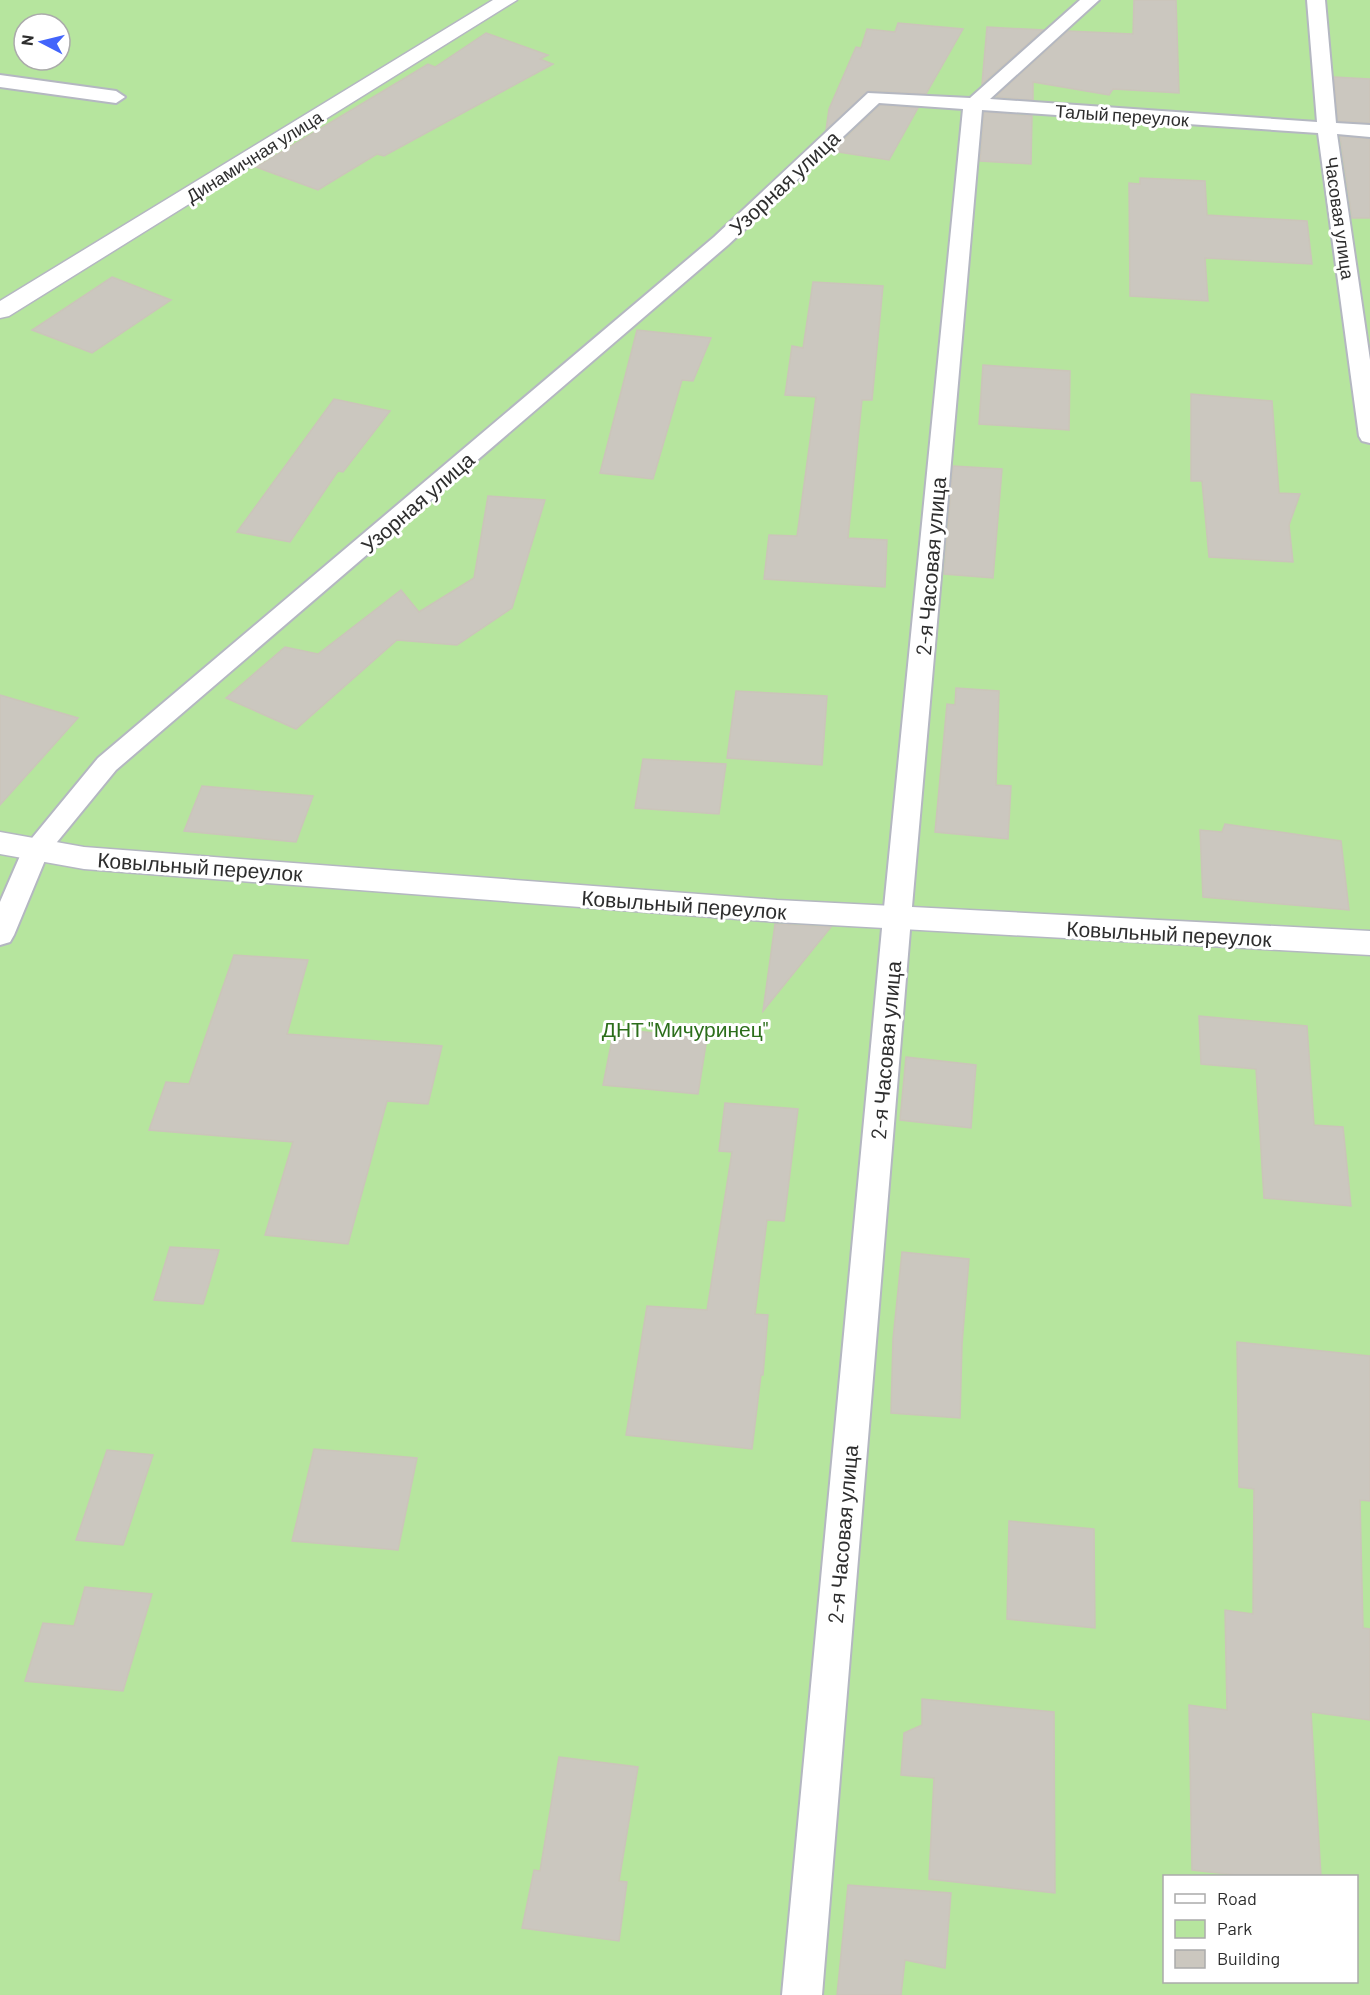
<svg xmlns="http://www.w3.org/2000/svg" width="1370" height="1995" font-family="Barlow,sans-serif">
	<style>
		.green { fill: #b6e59e; fill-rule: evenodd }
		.building { fill: #cbc7bf; stroke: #cbc5ba; stroke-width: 1.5 }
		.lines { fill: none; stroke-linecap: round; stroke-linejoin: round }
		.lane-casing { stroke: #b4b7c1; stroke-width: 4 }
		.street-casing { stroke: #b4b7c1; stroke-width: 3 }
		.lane { fill: #fff; fill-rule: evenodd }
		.street { fill: #fff; fill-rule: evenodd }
		.labels { text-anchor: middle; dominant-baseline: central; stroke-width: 6; stroke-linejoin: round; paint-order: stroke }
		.far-street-label { font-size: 18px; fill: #2e2e2e; stroke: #fff }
		.street-label { font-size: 21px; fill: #2e2e2e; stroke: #fff }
		.park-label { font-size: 21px; fill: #2c6e1b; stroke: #fff }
	</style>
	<rect width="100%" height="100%" fill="#efe9e1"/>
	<!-- green -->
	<path class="green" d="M0,0H1370V1995H0ZM24,24H60V60H24ZM1164,1876H1356V1982H1164Z"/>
	<!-- building -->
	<path class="building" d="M1134,0H1176L1179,93L1113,89L1109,95L1033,82V100L995,97L1068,31L1133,34Z
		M898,23L963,29L926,94L868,91L826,130L829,109L856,47L861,48L867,29L895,32Z
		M987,27L1043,30L982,84Z
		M486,33L548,55L540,59L553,64L384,156L377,154L318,190L256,167L428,64L435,67Z
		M1334,77L1370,79V123L1338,121Z
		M880,105L918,108L889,160L832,151Z
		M984,112L1032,116L1031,164L980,161Z
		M1340,136L1370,139V218H1352Z
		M1140,178L1205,181L1207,215L1307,221L1312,264L1205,258L1208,301L1130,296L1129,183L1140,184Z
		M112,277L171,300L92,353L32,330Z
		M813,282L883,286L872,400H862L848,538L887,540L885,587L764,579L769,535L797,536L816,397L785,395L792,346L803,348Z
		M637,330L711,338L693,381L682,380L653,479L600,473Z
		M983,365L1070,371L1069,430L979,424Z
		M1191,394L1272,401L1279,493L1300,494L1289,525L1293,562L1209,557L1202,481H1191Z
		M334,399L390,411L343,472L338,471L290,542L237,532Z
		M953,466L1002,469L993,578L944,574Z
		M488,496L545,500L512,608L457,645L397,640L296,729L226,698L285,647L318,654L401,590L419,612L474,578Z
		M956,688L999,691L996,785L1011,786L1008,839L935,832L947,704L955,705Z
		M736,691L827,696L822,765L727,758Z
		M0,695L78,718L0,805Z
		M643,759L726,764L719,814L635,808Z
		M202,786L313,796L296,842L184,831Z
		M1225,824L1341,841L1349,910L1203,897L1200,830L1222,832Z
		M775,924L831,927L763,1011Z
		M234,955L308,960L287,1034L442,1046L428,1104L387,1101L348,1244L265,1235L293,1142L149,1130L166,1082L189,1084Z
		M1199,1016L1307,1026L1314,1125L1343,1127L1351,1206L1264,1198L1256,1069L1201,1064Z
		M614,1029L707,1038L698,1094L603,1085Z
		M906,1057L976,1065L971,1128L900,1120Z
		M725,1103L798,1109L784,1221L767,1220L755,1314L768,1315L763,1375H761L752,1449L626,1435L647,1306L707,1310L732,1152L719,1151Z
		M170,1247L219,1250L203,1304L154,1300Z
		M902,1252L969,1259L962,1344L960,1418L891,1413L893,1339Z
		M1237,1342L1370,1356V1501L1360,1500L1363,1628L1370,1629V1720L1311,1712L1321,1876H1245L1192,1870L1189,1705L1227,1710L1225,1610L1253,1614L1254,1489L1239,1487Z
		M314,1449L417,1458L398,1550L292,1541Z
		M107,1450L153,1455L123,1545L76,1540Z
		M1009,1521L1094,1529L1095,1628L1007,1619Z
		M85,1587L152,1594L123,1691L25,1681L43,1623L74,1626Z
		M922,1699L1054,1712L1055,1893L929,1879L934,1778L901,1775L904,1733L922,1725Z
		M559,1757L638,1767L619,1881L627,1882L619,1941L522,1928L534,1870L540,1871Z
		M848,1885L951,1893L945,1968L905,1960L901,1995H837Z"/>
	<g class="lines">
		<defs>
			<path id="lane" d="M1080,0H1099L990,99L1317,122L1307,0H1325L1336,123L1370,125V137L1337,134L1370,360V443L1362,441L1359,436L1318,133L982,110L911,918L822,1995H782L883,918L963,109L879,103L728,245L116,770L48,853L14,935L10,942L0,945V902L23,849L98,758L714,237L868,93L970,98Z
				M0,75L116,91L125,97L116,103L0,87Z"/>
			<path id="street" d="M493,0H517L9,316L0,318V301Z
				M0,832L84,847L777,900L1370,931V955L777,922L84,869L0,854Z"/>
		</defs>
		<!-- lane casing -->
		<use href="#lane" class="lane-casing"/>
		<!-- street casing -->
		<use href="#street" class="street-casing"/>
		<!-- lane -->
		<use href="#lane" class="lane"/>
		<!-- street -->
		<use href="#street" class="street"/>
	</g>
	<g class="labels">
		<!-- far-street labels -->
		<g class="far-street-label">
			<text transform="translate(1122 115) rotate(4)">Талый переулок</text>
			<text transform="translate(254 156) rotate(-32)">Динамичная улица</text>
			<text transform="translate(1340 218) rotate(82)">Часовая улица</text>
		</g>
		<!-- street labels -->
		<g class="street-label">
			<text transform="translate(784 182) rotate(-43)">Узорная улица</text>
			<text transform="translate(417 502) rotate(-41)">Узорная улица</text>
			<text transform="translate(930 566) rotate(-85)">2-я Часовая улица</text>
			<text transform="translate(200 866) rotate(4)">Ковыльный переулок</text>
			<text transform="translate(684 904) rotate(4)">Ковыльный переулок</text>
			<text transform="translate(1169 933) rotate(3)">Ковыльный переулок</text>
			<text transform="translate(885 1050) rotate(-85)">2-я Часовая улица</text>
			<text transform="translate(842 1534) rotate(-85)">2-я Часовая улица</text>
		</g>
		<!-- park labels -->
		<g class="park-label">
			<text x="685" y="1028">ДНТ "Мичуринец"</text>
		</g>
	</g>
	<!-- legend -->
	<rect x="1163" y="1875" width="195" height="108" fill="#ffffff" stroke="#ababab" stroke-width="1.5"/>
	<rect x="1175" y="1894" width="30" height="9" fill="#ffffff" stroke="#ababab" stroke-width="1.5"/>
	<text x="1217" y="1905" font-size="18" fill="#2e2e2e">Road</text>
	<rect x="1175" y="1920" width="30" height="18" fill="#b6e59e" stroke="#ababab" stroke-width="1.5"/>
	<text x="1217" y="1935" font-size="18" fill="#2e2e2e">Park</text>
	<rect x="1175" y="1950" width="30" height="18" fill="#cbc7bf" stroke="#ababab" stroke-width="1.5"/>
	<text x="1217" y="1965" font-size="18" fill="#2e2e2e">Building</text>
	<!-- north arrow -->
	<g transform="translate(42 42) rotate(277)"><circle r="28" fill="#ffffff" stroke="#ababab" stroke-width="1.5"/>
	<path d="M0-4.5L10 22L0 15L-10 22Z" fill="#4264fb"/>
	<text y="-9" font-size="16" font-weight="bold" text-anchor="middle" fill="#2e2e2e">N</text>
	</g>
</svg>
